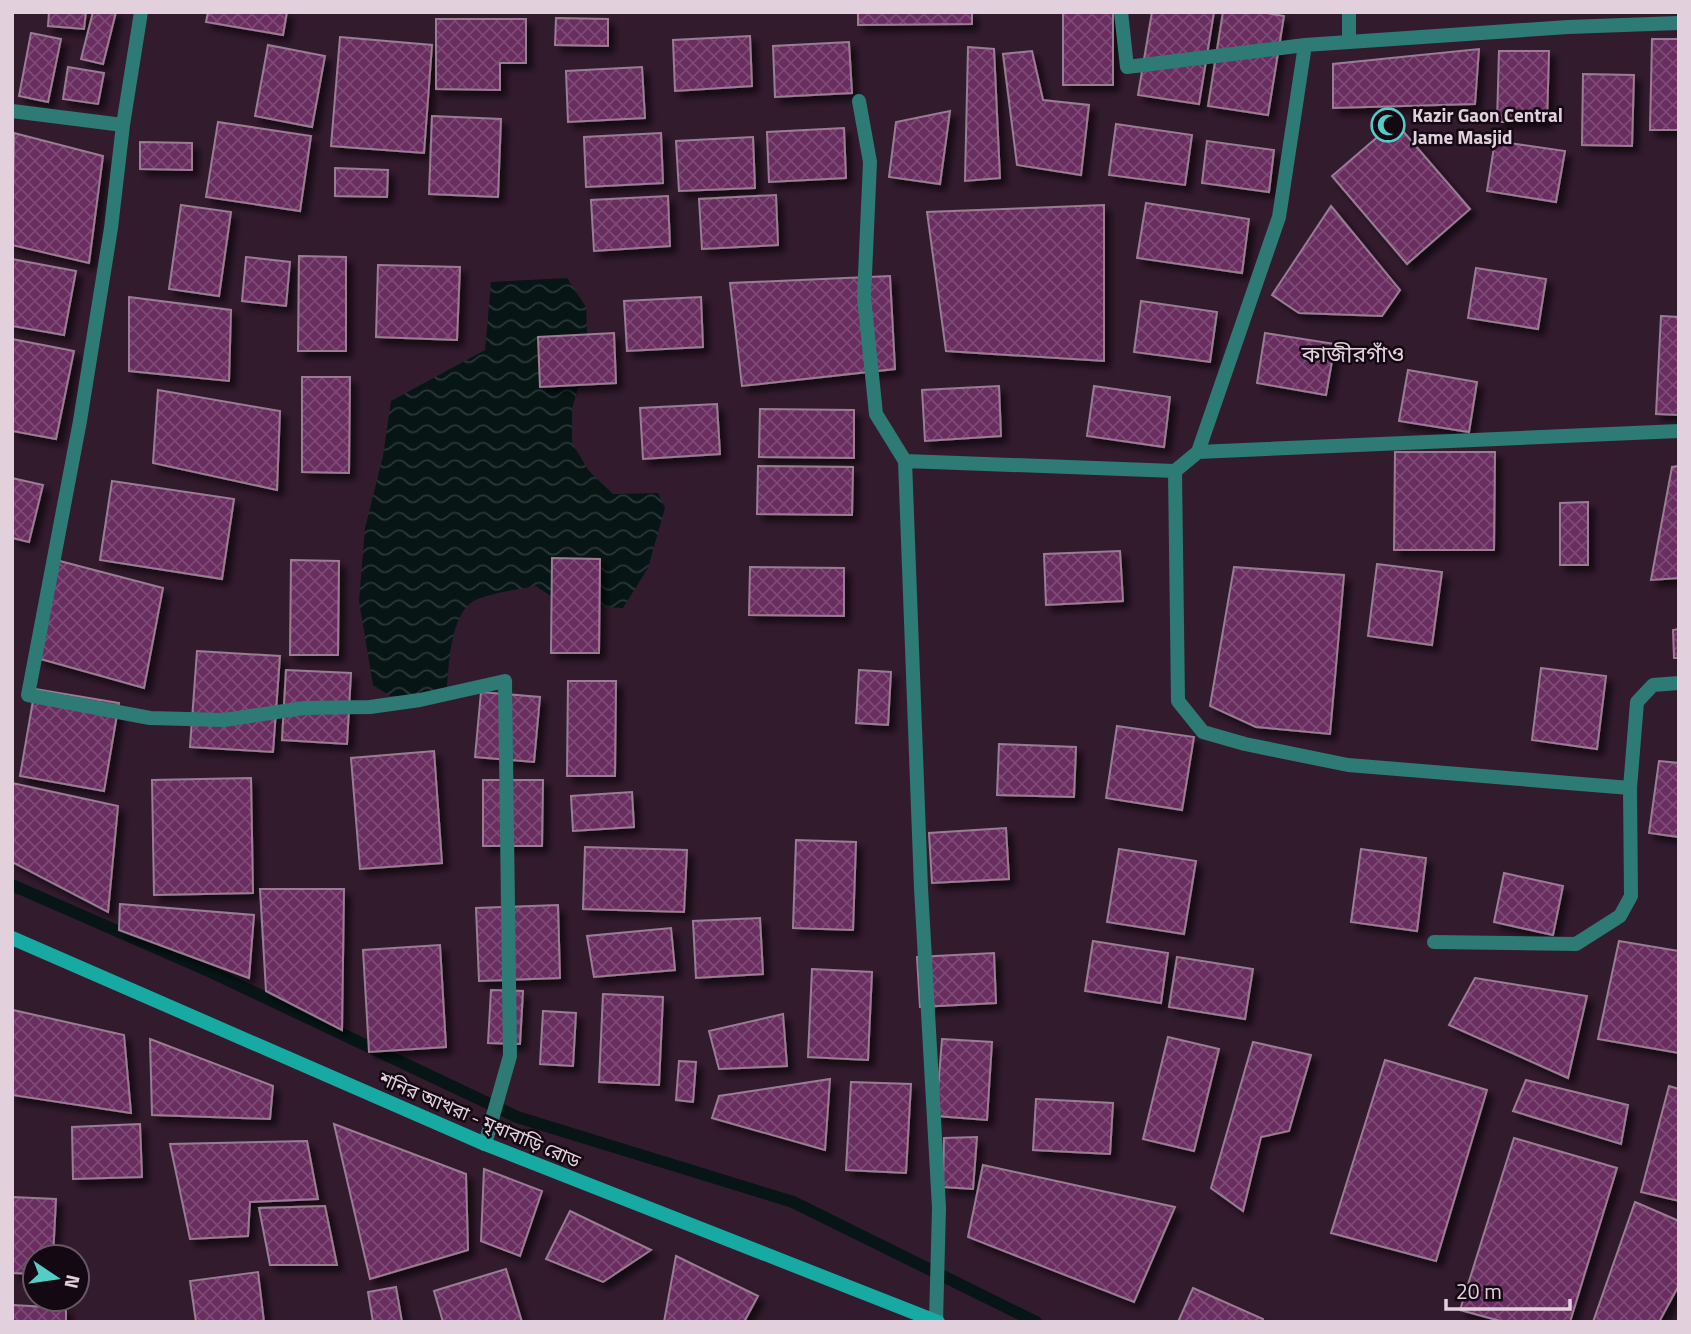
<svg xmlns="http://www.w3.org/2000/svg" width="1691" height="1334" font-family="'Titillium Web','Noto Sans Bengali',sans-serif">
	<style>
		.water { fill: url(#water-waves) }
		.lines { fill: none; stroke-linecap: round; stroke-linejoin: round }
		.stream { stroke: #071615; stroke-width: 12 }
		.building { fill: url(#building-cross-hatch); stroke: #9a7c93; stroke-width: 2; filter: url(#shadow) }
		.street { stroke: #2e7a75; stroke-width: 14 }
		.secondary { stroke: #17aaa3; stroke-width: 14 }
		.labels { text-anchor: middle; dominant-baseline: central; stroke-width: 5; stroke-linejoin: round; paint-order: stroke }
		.poi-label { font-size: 19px; font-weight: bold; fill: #e2d1dd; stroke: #140912; text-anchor: start }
		.street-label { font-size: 19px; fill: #e2d1dd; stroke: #140912 }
		.quarter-label { font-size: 23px; fill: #e2d1dd; stroke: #140912 }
	</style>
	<defs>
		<pattern id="water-waves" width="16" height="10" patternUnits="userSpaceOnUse" patternTransform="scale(1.75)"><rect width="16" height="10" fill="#071615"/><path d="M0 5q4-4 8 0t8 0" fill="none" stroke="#2b3737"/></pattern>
		<pattern id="building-cross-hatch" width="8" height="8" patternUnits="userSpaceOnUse" patternTransform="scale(1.75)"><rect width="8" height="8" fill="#692e5e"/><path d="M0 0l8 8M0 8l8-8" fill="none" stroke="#7e4b75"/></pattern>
		<filter id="shadow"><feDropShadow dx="6" dy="6" stdDeviation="3.5" flood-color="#0009"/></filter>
	</defs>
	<rect width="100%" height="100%" fill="#331b2e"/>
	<!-- water -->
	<path class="water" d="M567,278L586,307L588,353L572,409V443L589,471L613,494L658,493L665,508L648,568L623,608L564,605L536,586C517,590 496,592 478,599C451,608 449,663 447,687L412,696H390L373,685L359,601L365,528L383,456L391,401L485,350L491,282Z"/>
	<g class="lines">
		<!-- stream -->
		<path class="stream" d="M12,885L211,972L517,1117L793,1202L1036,1322"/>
	</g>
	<!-- building -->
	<path class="building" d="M49,12H86L84,29L48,26Z
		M93,12H116L103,64L81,59Z
		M208,12H287L283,35L206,22Z
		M858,12H972V24L858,25Z
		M1063,12H1113V85H1063Z
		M1152,12H1214L1199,104L1138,95Z
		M1223,12H1261L1284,16L1268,115L1208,106Z
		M556,18L608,19V46L555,45Z
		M436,19H526V63H500V90L436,89Z
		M31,33L61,39L48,102L19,96Z
		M750,36L752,86L675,91L673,40Z
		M340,37L432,45L424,153L331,146Z
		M1652,39H1679V130H1650Z
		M849,42L852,93L775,97L773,46Z
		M268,45L325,56L312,127L255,116Z
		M968,47L994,49L1000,178L965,181Z
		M1479,49L1475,104L1333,108V64Z
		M1032,51L1043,100L1089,105L1081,175L1017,165L1003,54Z
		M1499,51H1549L1547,122H1497Z
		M68,67L104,73L98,104L63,99Z
		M642,67L645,118L568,122L566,71Z
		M1583,74L1634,75L1632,146L1582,145Z
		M950,111L940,184L889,177L896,122Z
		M432,116L501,119L498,197L429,194Z
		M218,122L311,136L300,211L206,197Z
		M1395,122L1470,209L1407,264L1332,176Z
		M1116,124L1192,135L1185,185L1109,175Z
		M844,128L846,178L769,182L767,132Z
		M14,133L103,156L89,263L12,245Z
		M661,133L663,183L586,187L584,137Z
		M753,137L755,188L679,191L676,141Z
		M1207,141L1274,150L1269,192L1202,183Z
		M1495,141L1565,151L1556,202L1487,191Z
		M140,142L192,143V170L140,169Z
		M335,168L388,170L387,197L335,196Z
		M776,195L778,245L702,249L699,199Z
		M668,196L670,246L594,251L591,200Z
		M1146,203L1249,219L1242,273L1137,258Z
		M181,205L231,212L219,296L169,289Z
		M1104,205V361L946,351L927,212Z
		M1331,206L1400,290L1382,316L1299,313L1272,295Z
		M299,256L346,257V351H298Z
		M246,257L290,262L286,306L242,301Z
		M12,259L76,271L64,335L12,326Z
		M378,265L460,267L457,340L376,337Z
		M1476,268L1546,279L1538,329L1468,318Z
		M890,276L895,369L742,386L730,283Z
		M129,297L231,310L229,381L129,371Z
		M701,297L703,347L627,351L624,301Z
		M1141,301L1217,312L1210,362L1134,352Z
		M1661,316L1679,317V415L1656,414Z
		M614,333L616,383L540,387L538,337Z
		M1265,333L1335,344L1326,395L1257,383Z
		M12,339L74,351L56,439L12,431Z
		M1408,370L1477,382L1469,432L1399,421Z
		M302,377H350L349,473L302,472Z
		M999,386L1001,436L925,441L922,390Z
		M1094,386L1170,397L1164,447L1087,436Z
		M158,390L280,411L277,490L153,463Z
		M717,404L720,454L643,459L640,408Z
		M760,409L854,410V458L759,457Z
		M1395,452H1495L1494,550H1394Z
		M758,466L853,467L852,515L757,514Z
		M1679,466V578L1651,580L1672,467Z
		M12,478L43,485L29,542L12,538Z
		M112,481L234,499L222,579L100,560Z
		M1588,502V565H1560V503Z
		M1120,551L1123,601L1046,605L1044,554Z
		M552,558L600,559L599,653H551Z
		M56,560L163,588L144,688L37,658Z
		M291,560L339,561L338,655H290Z
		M1377,564L1442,572L1432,645L1368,636Z
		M750,567L844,568V616L749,615Z
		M1234,567L1344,575L1330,734L1256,727L1210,706Z
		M1679,629V658H1674L1673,630Z
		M197,651L280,656L273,752L190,747Z
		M1541,668L1606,676L1597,749L1532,740Z
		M286,670L351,673L347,744L282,740Z
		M859,670L891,672L888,725L856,723Z
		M568,681H616L615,776H567Z
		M35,689L119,703L104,791L20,776Z
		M481,692L540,697L534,762L475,757Z
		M1117,726L1194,737L1182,810L1106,798Z
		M999,744L1076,747L1074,797L997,795Z
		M434,751L442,863L360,869L351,758Z
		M1659,761L1679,763V837L1649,833Z
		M251,778L253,893L154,895L152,780Z
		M483,780H543L542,846H483Z
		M12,783L118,806L108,912L12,862Z
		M632,792L634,827L573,831L571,796Z
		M1006,828L1009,879L932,883L929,833Z
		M796,840L856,842L853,930L793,928Z
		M585,847L687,850L684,912L583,909Z
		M1119,849L1196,861L1184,934L1107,922Z
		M1361,849L1426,858L1417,931L1351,922Z
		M1504,873L1563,886L1553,935L1494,922Z
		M260,889H344L342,1030L266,991Z
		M120,904L254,915L249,978L119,930Z
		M558,905L560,978L479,981L476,908Z
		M760,918L763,974L696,978L693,921Z
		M671,928L675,970L594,977L587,936Z
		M1093,941L1168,953L1161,1003L1085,991Z
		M1619,941L1679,951V1053L1598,1039Z
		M440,945L446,1047L369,1052L363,950Z
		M994,953L996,1003L920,1007L917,957Z
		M1177,957L1253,969L1245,1019L1169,1007Z
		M812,969L872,972L868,1060L808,1057Z
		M1475,978L1587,996L1568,1078L1449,1025Z
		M491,990L523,991L520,1044L488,1043Z
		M603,994L663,997L659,1085L599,1082Z
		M13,1010L124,1035L131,1113L12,1095Z
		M543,1011L576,1013L573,1066L540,1064Z
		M783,1014L787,1066L719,1069L709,1031Z
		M1168,1037L1219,1049L1194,1151L1143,1139Z
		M150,1039L273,1086L270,1119L152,1115Z
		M942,1039L992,1042L987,1120L936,1116Z
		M1253,1042L1311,1055L1289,1131L1261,1137L1243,1211L1211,1188Z
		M1385,1060L1487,1090L1436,1261L1331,1233Z
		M679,1061L696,1062L693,1102L676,1100Z
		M830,1079L825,1150L712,1118L719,1096Z
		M1526,1080L1628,1105L1621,1144L1513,1111Z
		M851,1082L911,1084L906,1173L846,1170Z
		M1669,1086L1679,1089V1201L1641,1192Z
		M1036,1099L1113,1103L1110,1154L1033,1150Z
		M140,1124L142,1177L73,1179L72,1127Z
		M334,1124L466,1174L468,1250L370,1279Z
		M977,1137L973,1189L943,1187L944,1138Z
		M1514,1138L1617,1168L1570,1322H1504L1460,1310Z
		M307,1141L318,1199L250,1202L248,1236L190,1239L170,1144Z
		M983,1165L1175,1207L1134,1302L968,1237Z
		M484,1169L542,1191L520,1256L481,1241Z
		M12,1197L56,1199L53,1257H35V1274L12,1273Z
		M1635,1202L1679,1221V1285L1659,1322H1593Z
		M325,1206L337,1265H270L259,1208Z
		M570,1211L651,1250L603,1282L546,1259Z
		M676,1256L758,1296L744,1322H664Z
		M506,1269L522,1322H443L434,1291Z
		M258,1272L264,1322H196L190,1281Z
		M396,1287L402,1322H373L368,1292Z
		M1193,1288L1263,1319L1262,1322H1178Z
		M12,1305L66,1308V1322H12Z"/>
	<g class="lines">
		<!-- street -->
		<path class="street" d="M141,12L123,125L111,228L80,421L28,695L150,718L224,720L304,708L370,707L420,700L505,681L510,1056L485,1144
			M1121,12L1127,67L1305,45
			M1349,12V41
			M859,101L870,162L864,297L876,414L905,461L921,888L939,1208L936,1321
			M12,111L123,125
			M1198,452L1679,431
			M905,461L1175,471L1198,452L1279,217L1305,45L1568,27L1679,23
			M1175,471L1178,701L1203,732L1245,744L1348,765L1630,788
			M1434,942L1576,944L1620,916L1631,896L1630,788L1637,702L1653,685L1679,683"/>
		<!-- secondary -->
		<path class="secondary" d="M12,938L485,1144L938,1322"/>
	</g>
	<!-- icons -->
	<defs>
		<symbol id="mosque-ring" viewBox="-11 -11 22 22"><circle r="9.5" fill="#140912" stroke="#55cdc6" stroke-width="1.5"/><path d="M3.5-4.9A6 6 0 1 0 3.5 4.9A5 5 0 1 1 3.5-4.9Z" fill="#55cdc6"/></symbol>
	</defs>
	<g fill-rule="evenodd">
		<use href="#mosque-ring" x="1369" y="106" width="38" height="38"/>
	</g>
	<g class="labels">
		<!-- poi labels -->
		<g class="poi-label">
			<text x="1412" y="114">Kazir Gaon Central<tspan x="1412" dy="22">Jame Masjid</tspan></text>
		</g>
		<!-- street labels -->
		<g class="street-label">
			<text transform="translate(480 1119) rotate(23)">শনির আখরা - মৃধাবাড়ি রোড</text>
		</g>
		<!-- quarter labels -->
		<g class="quarter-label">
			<text x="1353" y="353">কাজীরগাঁও</text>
		</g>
	</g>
	<!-- border -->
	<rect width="1691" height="1334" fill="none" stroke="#e2d1dd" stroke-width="28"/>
	<!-- north arrow -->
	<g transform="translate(56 1278) rotate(103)"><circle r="33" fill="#140912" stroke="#665963" stroke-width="2"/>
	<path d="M0-5L12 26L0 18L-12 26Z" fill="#55cdc6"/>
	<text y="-10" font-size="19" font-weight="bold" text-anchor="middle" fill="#e2d1dd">N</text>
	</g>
	<!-- scale -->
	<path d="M1446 1299v10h124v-10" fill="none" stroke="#e2d1dd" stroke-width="3.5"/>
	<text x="1456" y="1299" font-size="21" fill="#e2d1dd" stroke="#140912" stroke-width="5" paint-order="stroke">20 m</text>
</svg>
